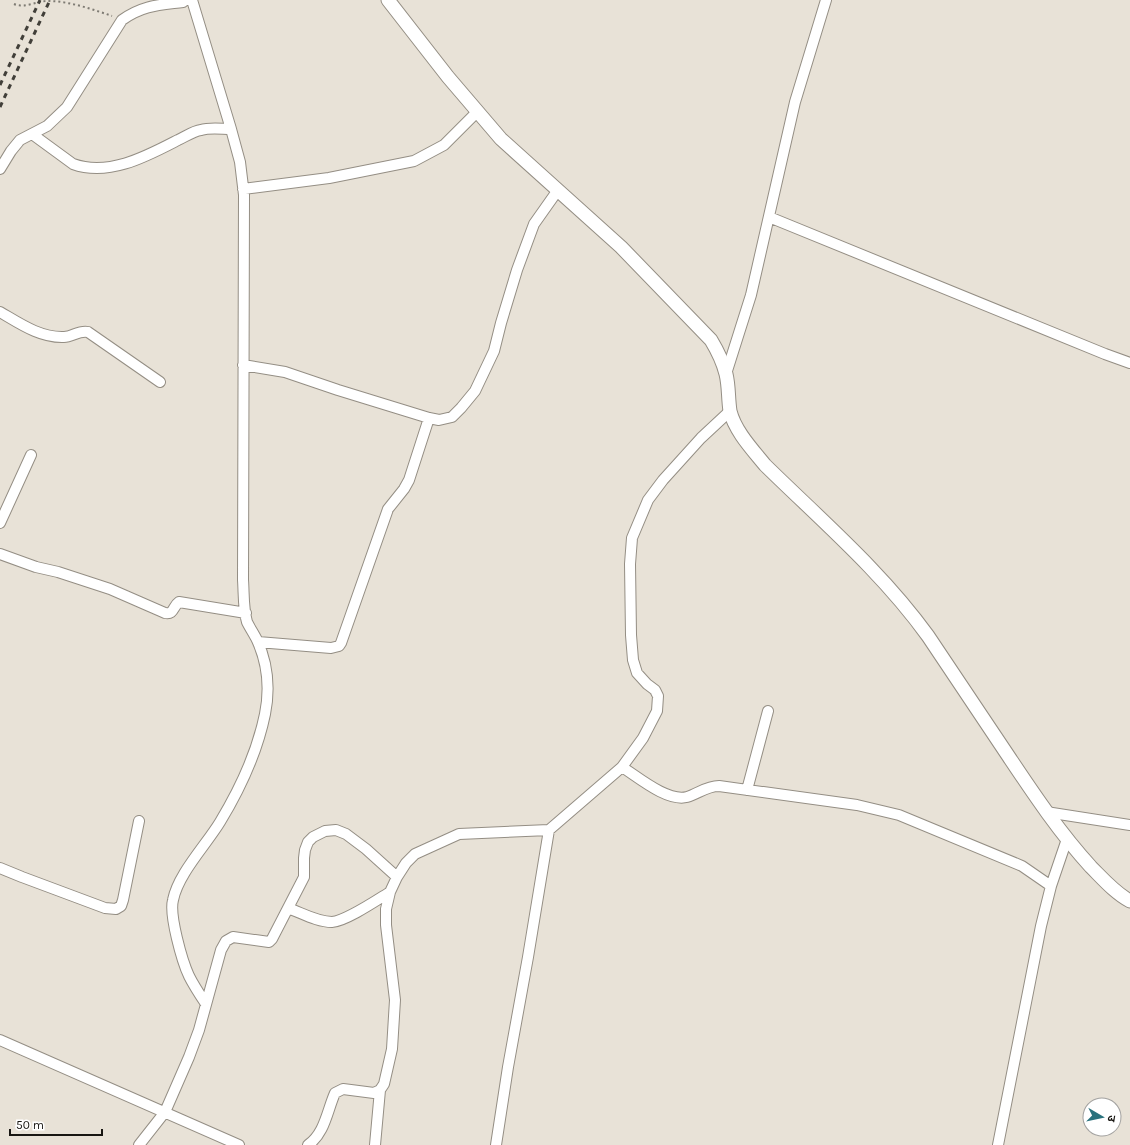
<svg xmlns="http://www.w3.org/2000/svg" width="1130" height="1145" font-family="Karla,'Noto Sans Devanagari',sans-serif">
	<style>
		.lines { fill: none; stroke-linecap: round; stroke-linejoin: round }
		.minor-casing { stroke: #948e84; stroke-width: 12 }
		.tertiary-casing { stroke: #948e84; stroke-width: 15 }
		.path { stroke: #7e7b73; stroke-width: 2; stroke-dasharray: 2 3; stroke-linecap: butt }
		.minor { stroke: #fff; stroke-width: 10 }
		.tertiary { stroke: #fff; stroke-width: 13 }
		.rail { stroke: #413f39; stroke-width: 3; stroke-dasharray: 5 5; stroke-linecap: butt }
	</style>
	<rect width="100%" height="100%" fill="#e8e2d7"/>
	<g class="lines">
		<defs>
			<path id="minor" d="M192,0L231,129L240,162L244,195L243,580C244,593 243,608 247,622C250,628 254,634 257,640C268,664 270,689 265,714C257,753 240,789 220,822C206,845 178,874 173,900C169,915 182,961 189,976C194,986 200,995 206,1004
				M32,134L73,164C109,177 147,156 178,140C185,137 193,131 201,130C210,127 222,129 231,129
				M0,169L11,151L20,140L47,126L67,107L122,20C143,5 160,5 183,2L185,0
				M243,189L329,178L414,161L444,145L478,111
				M769,217L1105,354L1130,363
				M0,312C19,323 40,338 64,337C72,337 79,330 88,332L160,382
				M243,365L285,372L338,390L429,418L439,420L452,417L461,408L475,391L494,351L501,323L517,270L534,224L558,190
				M726,374L751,295L795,102L826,0
				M0,523L31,455
				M0,554L36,567L58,572L110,589L165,613C174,615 173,606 179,602L246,613
				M258,642L331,648L339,646L341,643L388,509L404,489L409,480L429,418
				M622,767C638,777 667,802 687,797C698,794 706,786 719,786L857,805L899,815L1022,866L1051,886
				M747,790L768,711
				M1046,812L1130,825
				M0,868L22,877L105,908L116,909L121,906L123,900L139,821
				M288,908C302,913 317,922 332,922C346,921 377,900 390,892
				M0,1040L239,1145
				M139,1145L165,1112L189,1057L199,1030L221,950L226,941L233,937L269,942L272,939L304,877V858L305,850L308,842L313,837L325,831L336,830L346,834L366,849L397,877
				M308,1145C325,1133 327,1111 335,1093L343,1089L374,1093L380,1090L384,1084L392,1049L395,1000L386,925V909L390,892L397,877L406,863L415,854L459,834L549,830L622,767L643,738L657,711L658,696L655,690L647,684L637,673L633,660L631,635L630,564L632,538L648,500L663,480L701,438L730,411
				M375,1145L380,1090
				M496,1145L508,1067L528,957L549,830
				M998,1145L1041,926L1051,886L1067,839"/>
			<path id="tertiary" d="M388,0L448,77L501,139L621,247L711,340C717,350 723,362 726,374C729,386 728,398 730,411C735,431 752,449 765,465C821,520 882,572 928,636C955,676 982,717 1009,757C1035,796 1060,833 1091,867C1103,879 1115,893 1130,901"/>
		</defs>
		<!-- minor casing -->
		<use href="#minor" class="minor-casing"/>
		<!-- tertiary casing -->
		<use href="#tertiary" class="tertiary-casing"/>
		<!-- path -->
		<path class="path" d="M14,4C25,9 38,0 51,1C71,2 92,9 112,16"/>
		<!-- minor -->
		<use href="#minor" class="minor"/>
		<!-- tertiary -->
		<use href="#tertiary" class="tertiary"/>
		<!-- rail -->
		<path class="rail" d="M0,85L40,0
			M0,107L50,0"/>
	</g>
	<!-- north arrow -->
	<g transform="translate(1102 1117) rotate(99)"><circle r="19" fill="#ffffff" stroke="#a3a2a0"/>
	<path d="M0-3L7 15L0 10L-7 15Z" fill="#2a727d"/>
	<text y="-6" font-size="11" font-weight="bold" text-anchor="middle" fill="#181612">उ</text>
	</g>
	<!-- scale -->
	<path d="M10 1129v6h92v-6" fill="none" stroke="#181612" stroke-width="2"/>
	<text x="16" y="1129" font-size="12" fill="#181612" stroke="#ffffff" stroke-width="3" paint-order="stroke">50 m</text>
</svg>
